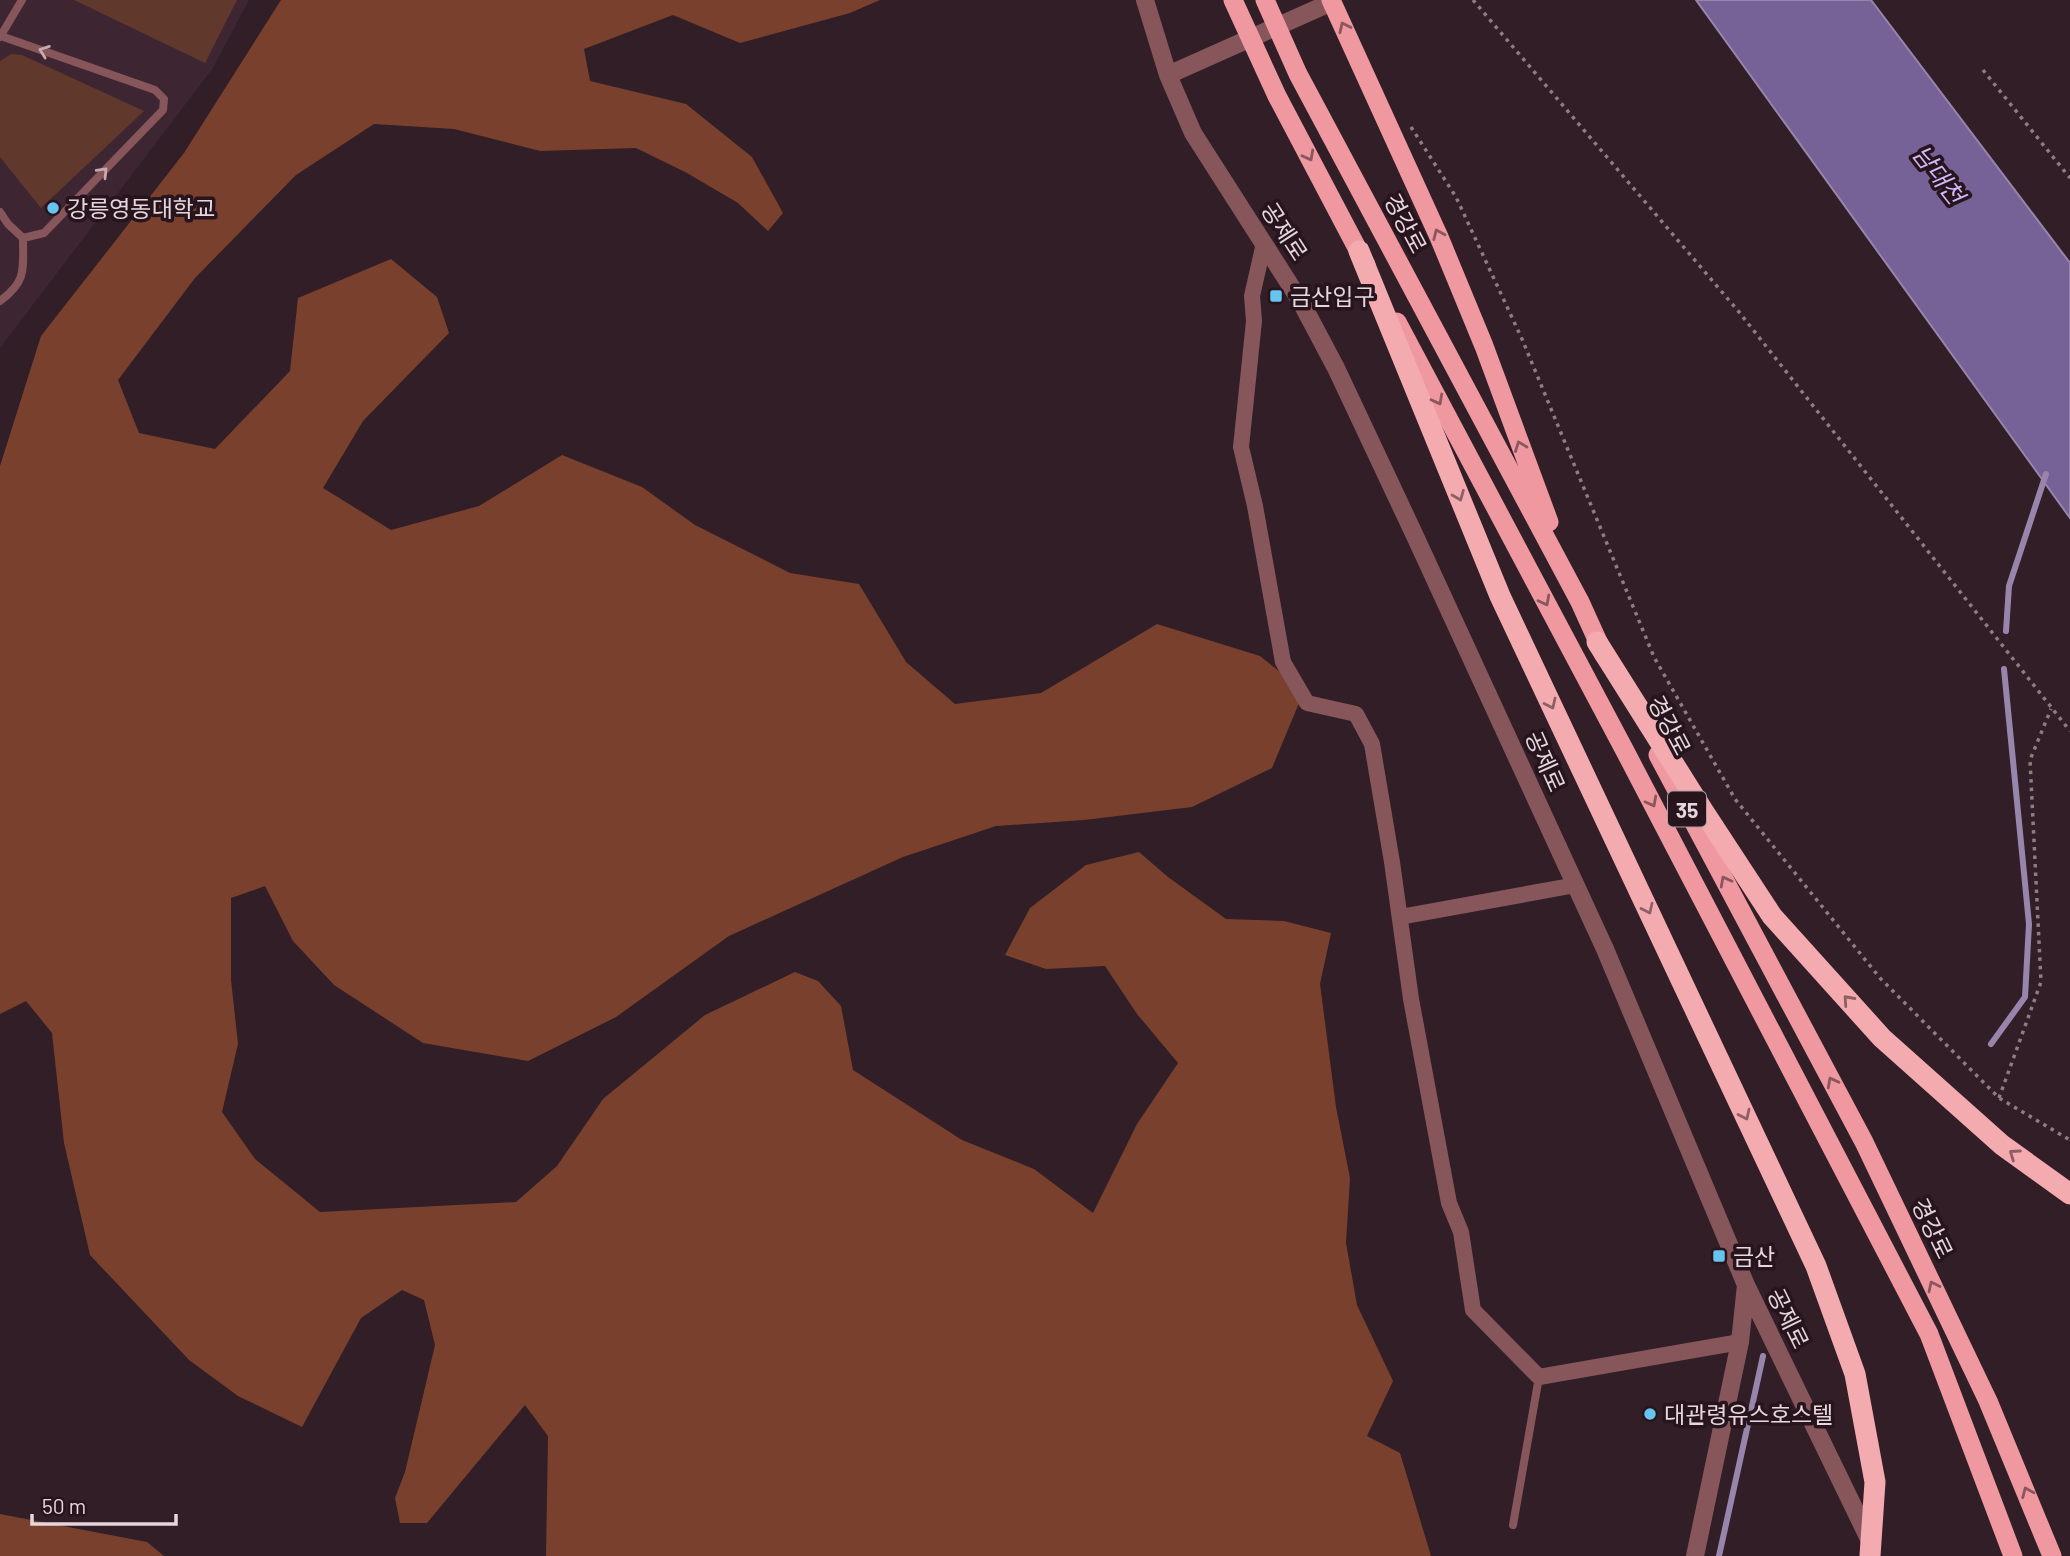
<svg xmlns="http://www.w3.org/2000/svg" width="2070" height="1556" font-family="Barlow,'Noto Sans KR',sans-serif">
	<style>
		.built { fill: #3e2532 }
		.green { fill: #61392c }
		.forest { fill: #79402d }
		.water { fill: #776297; stroke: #9885ac; stroke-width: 2 }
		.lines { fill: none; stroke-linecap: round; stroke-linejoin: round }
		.stream { stroke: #9885ac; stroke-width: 6 }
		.path { stroke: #8d7d84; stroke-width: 3.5; stroke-dasharray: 3.5 5; stroke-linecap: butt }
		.service { stroke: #87565a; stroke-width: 8 }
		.minor { stroke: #87565a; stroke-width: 16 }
		.tertiary { stroke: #87565a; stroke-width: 18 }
		.trunk { stroke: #ef98a0; stroke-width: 19 }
		.motorway { stroke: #f4abb0; stroke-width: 21 }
		.oneway { stroke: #8b565e }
		.oneway2 { stroke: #c4aaaf }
		.oneway3 { stroke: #8e6066 }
		.poi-dot { fill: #66c4ef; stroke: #27141d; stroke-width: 2.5 }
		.labels { text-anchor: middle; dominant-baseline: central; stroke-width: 7; stroke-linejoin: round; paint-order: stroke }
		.shield { fill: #27141d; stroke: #ac9ca3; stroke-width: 2 }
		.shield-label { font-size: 21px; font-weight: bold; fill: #e5d7dd }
		.poi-label { font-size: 23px; fill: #e5d7dd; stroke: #27141d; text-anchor: start }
		.street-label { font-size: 23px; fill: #e5d7dd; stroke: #27141d }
		.water-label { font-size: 24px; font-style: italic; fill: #d1b8f8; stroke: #27141d }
	</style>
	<rect width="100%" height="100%" fill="#311e27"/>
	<!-- built -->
	<path class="built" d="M0,0H249L213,68L0,348Z"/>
	<!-- green -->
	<path class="green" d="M74,0H237L205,63Z
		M11,54L22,55L144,111L41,208L0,157V61Z"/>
	<!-- forest -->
	<path class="forest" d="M281,0H880L850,13L740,43L673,15L584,49L590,81L686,104L752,157L783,213L768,231L738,203L687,173L636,148L540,151L454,129L374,124L296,175L195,278L118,380L139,433L215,449L290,371L298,298L391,259L437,297L449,333L363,421L323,488L391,530L479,506L562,455L642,487L695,525L790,573L859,584L906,662L955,704L1041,693L1157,624L1260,656L1304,691L1272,768L1192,807L1084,820L996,826L903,857L729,936L616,1017L528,1061L423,1043L334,985L293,941L265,886L231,898V980L238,1044L222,1112L255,1159L320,1212L516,1202L557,1166L603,1099L705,1015L795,972L818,981L841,1006L853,1070L962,1140L1034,1169L1093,1213L1137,1124L1178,1063L1137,1014L1105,966L1046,969L1005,955L1030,908L1086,865L1139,852L1168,877L1226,919L1284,921L1331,933L1320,984L1336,1107L1350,1178L1346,1243L1357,1305L1393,1381L1367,1436L1400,1453L1431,1556H546L548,1436L525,1405L427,1523H400L395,1498L405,1472L435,1345L424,1300L402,1290L361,1318L302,1427L238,1396L189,1360L90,1255L64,1143L52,1033L26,1001L0,1014V466L41,336L184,153Z
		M0,1514L147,1542L164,1556H0Z"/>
	<!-- water -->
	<path class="water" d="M1696,0H1871L2070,263V518Z"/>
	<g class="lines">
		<!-- stream -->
		<path class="stream" d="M2006,631L2009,586L2046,474
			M1991,1044L2025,997L2029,924L2004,669
			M1719,1556L1763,1356"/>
		<!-- path -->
		<path class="path" d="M1473,0L1739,312L2070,731
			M1983,70L2070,178
			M1411,127L1456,197L1522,339L1654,657L1735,799L1880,978L1999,1098L2070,1140
			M1999,1098L2041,982L2030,760L2051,709"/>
		<!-- service -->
		<path class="service" d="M0,37L22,0
			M0,212L8,224L23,238L44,233L163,110L164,99L155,90L1,36
			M0,301C27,281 23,270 23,238
			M1513,1525L1539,1377"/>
		<!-- minor -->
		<path class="minor" d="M1264,243L1252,296L1254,321L1241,447L1255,506L1283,662L1307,703L1356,714L1372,744L1392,862L1411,999L1449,1203L1461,1232L1473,1310L1539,1377L1740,1342
			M1400,917L1576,885"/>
		<!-- tertiary -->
		<path class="tertiary" d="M1145,0L1168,75L1193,133L1301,302L1336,368L1415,536L1605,949L1746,1285L1871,1543
			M1168,75L1332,2
			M1695,1556L1740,1342L1746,1285"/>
		<!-- trunk -->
		<path class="trunk" d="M1233,0L1277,96L1366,265
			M1265,0L1298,74L1580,602L1604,655
			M1331,0L1439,237L1484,346L1549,522
			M1397,322L1625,751L1929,1334L2013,1556
			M1658,755L1864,1142L1988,1401L2052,1556"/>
		<!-- motorway -->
		<path class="motorway" d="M1359,251L1500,596L1816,1266L1855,1374L1875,1482L1870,1556
			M1597,642L1704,812L1772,916L1882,1038L2002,1145L2070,1194"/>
	</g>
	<!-- one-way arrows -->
	<defs><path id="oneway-chevron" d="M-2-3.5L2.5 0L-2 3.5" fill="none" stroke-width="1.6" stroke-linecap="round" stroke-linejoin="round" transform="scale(1.75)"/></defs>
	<g class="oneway">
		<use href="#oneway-chevron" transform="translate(1344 27) rotate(-115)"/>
		<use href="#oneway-chevron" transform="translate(1309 156) rotate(62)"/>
		<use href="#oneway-chevron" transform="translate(1438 234) rotate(-114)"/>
		<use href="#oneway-chevron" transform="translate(1438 400) rotate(62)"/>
		<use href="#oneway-chevron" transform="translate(1520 446) rotate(-111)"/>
		<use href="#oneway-chevron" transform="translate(1545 601) rotate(62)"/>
		<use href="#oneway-chevron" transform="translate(1652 802) rotate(62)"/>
		<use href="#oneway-chevron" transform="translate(1725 881) rotate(-118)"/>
		<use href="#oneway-chevron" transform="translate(1832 1082) rotate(-118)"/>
		<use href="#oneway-chevron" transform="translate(1933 1286) rotate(-116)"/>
		<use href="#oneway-chevron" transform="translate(2027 1492) rotate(-113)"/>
	</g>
	<g class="oneway2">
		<use href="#oneway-chevron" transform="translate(44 51) rotate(-160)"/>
		<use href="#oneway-chevron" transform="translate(103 172) rotate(-46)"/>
	</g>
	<g class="oneway3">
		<use href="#oneway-chevron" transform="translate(1459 496) rotate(68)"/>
		<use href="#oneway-chevron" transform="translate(1551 704) rotate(65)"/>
		<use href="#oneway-chevron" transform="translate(1648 909) rotate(65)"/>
		<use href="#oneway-chevron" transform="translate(1848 1000) rotate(-132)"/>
		<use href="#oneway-chevron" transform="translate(1745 1115) rotate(65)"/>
		<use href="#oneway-chevron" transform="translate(2014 1154) rotate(-145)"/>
	</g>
	<!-- markers -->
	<g class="poi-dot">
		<circle cx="53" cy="208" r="7"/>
		<rect x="1269" y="289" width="14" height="14" rx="3.5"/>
		<rect x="1712" y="1249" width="14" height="14" rx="3.5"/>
		<circle cx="1650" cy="1414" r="7"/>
	</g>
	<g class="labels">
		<!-- shield labels -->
		<rect class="shield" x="1668" y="791.5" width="38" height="35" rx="5"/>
		<g class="shield-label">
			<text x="1687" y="809">35</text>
		</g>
		<!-- poi labels -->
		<g class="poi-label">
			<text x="67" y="208">강릉영동대학교</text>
			<text x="1290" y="296">금산입구</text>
			<text x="1733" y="1256">금산</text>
			<text x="1664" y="1414">대관령유스호스텔</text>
		</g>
		<!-- street labels -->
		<g class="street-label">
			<text transform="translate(1406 223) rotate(62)">경강로</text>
			<text transform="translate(1285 231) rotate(57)">공제로</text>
			<text transform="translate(1670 725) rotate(62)">경강로</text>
			<text transform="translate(1546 761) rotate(66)">공제로</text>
			<text transform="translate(1933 1228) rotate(64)">경강로</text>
			<text transform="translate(1789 1318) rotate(64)">공제로</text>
		</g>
		<!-- water labels -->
		<g class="water-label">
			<text transform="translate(1939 174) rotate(52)">남대천</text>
		</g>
	</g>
	<!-- scale -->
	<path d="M32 1514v10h144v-10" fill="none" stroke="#e5d7dd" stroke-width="3.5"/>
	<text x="42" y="1514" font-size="21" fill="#e5d7dd" stroke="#27141d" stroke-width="5" paint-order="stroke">50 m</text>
</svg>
